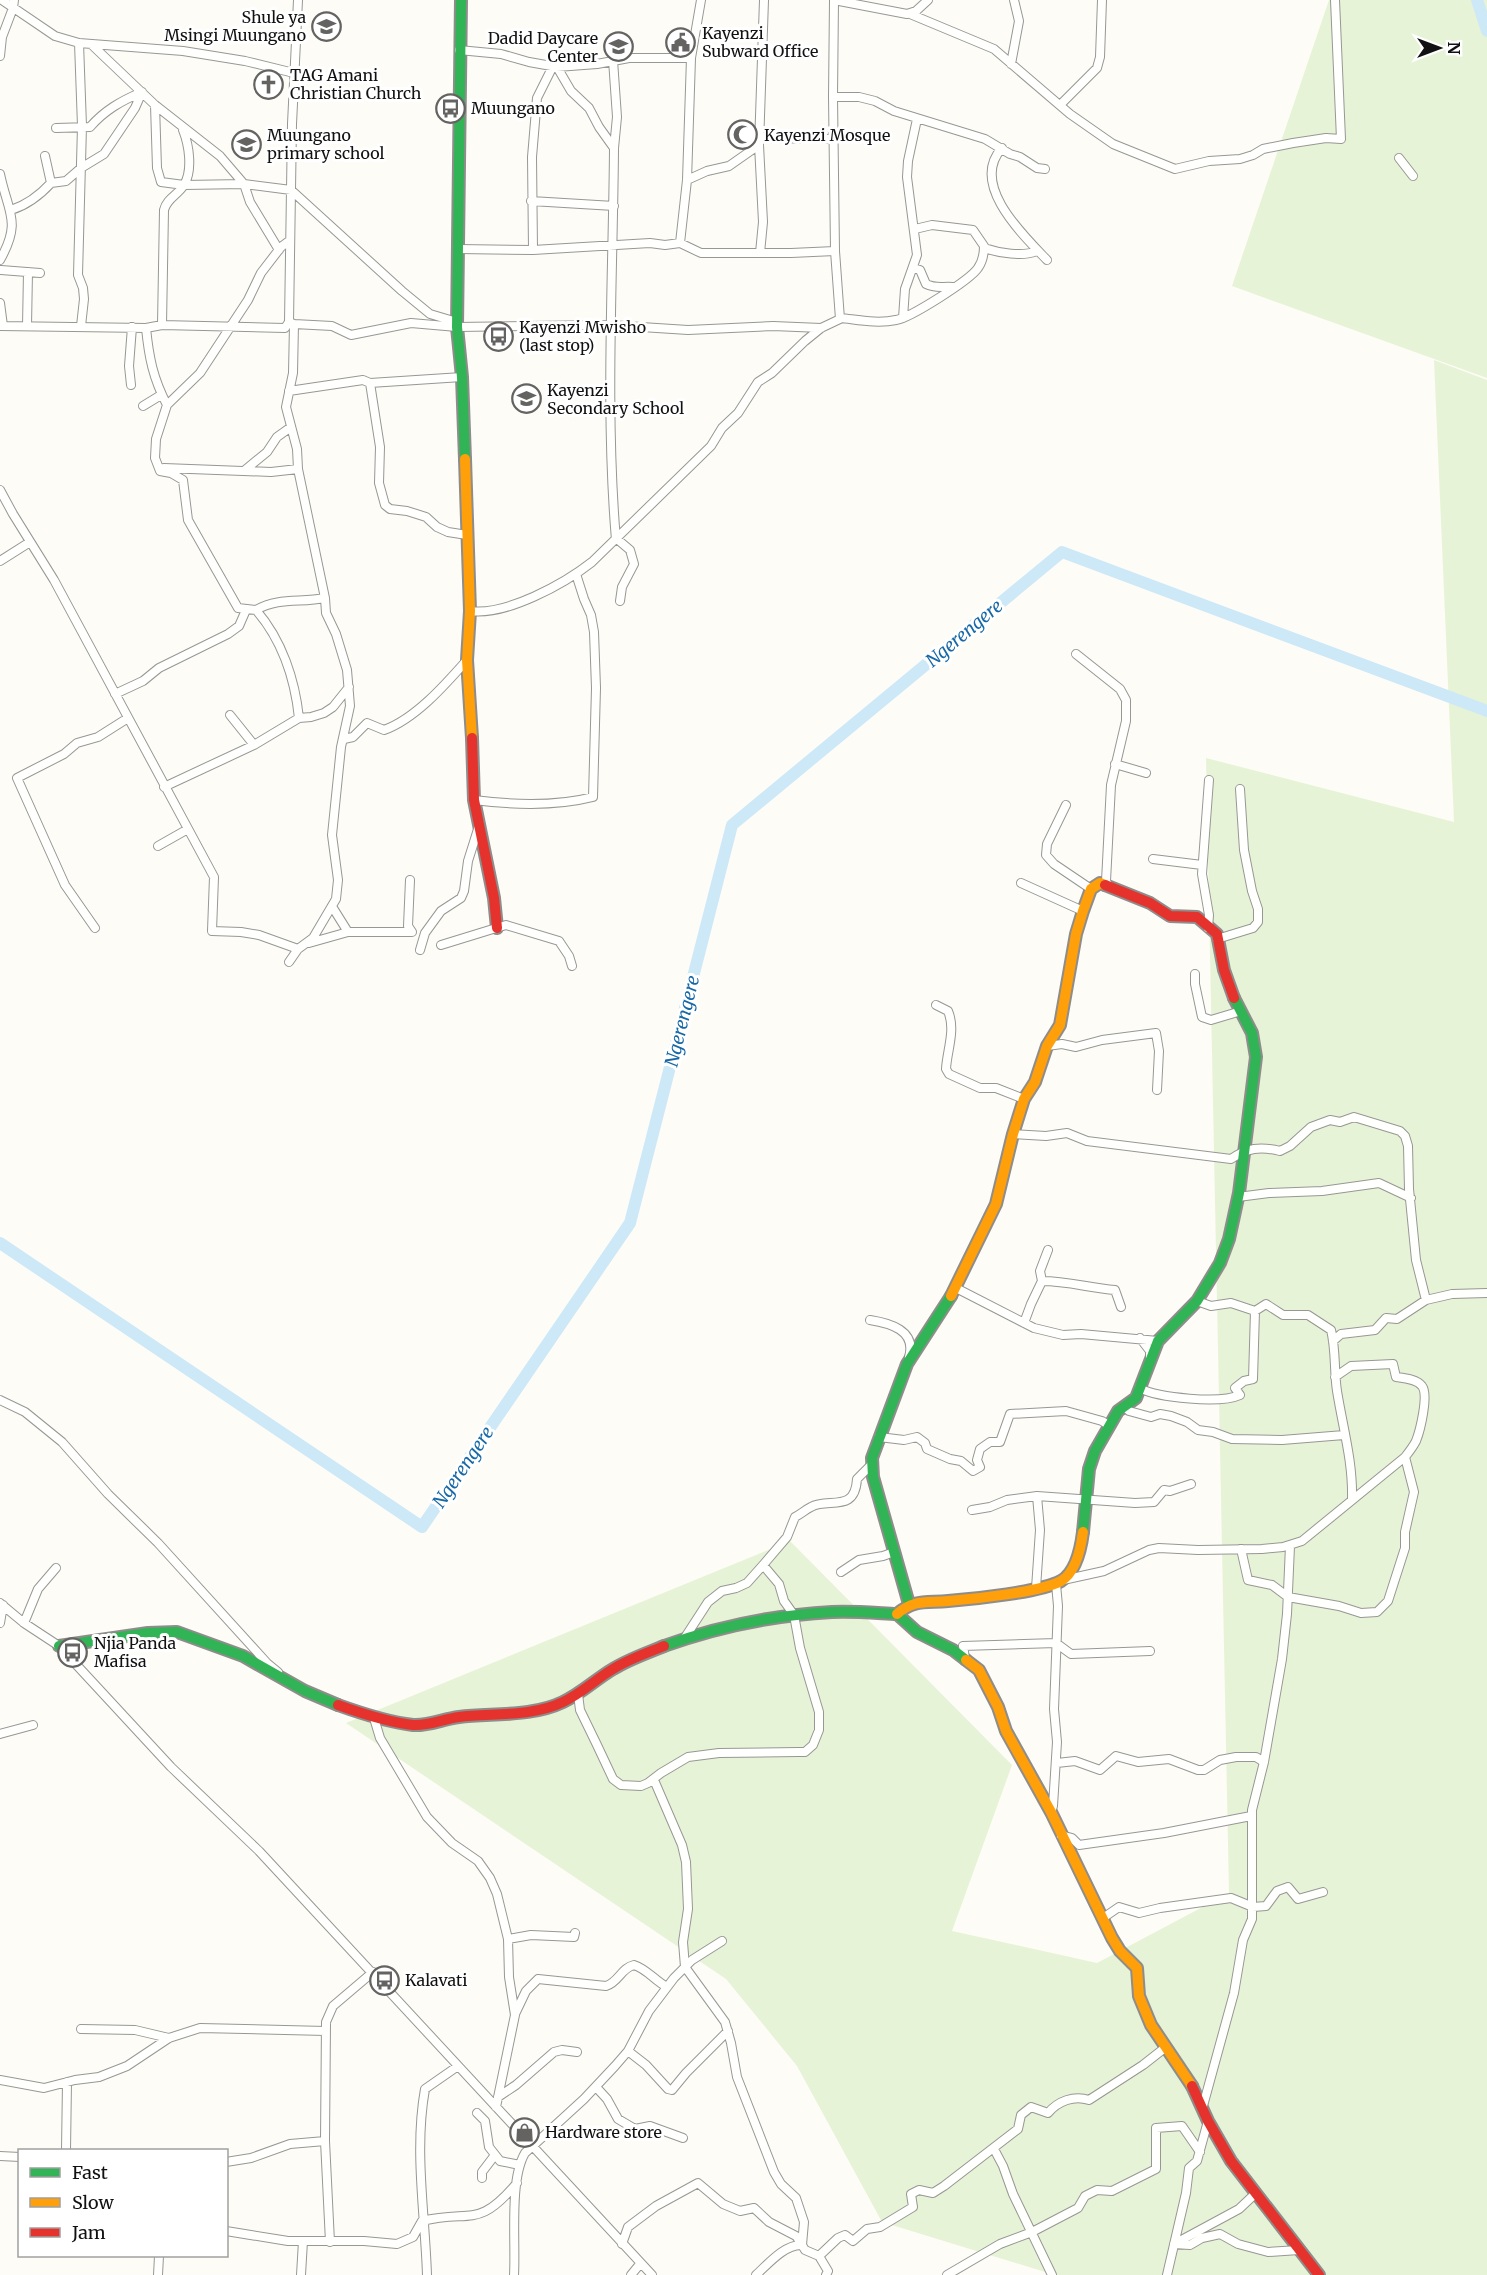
<svg xmlns="http://www.w3.org/2000/svg" width="1487" height="2275" font-family="Merriweather,serif">
	<style>
		.green { fill: #e7f3d7 }
		.lines { fill: none; stroke-linecap: round; stroke-linejoin: round }
		.river { stroke: #cde8f7; stroke-width: 12 }
		.street-casing { stroke: #979795; stroke-width: 10 }
		.fast-casing { stroke: #8e8d8b; stroke-width: 14 }
		.slow-casing { stroke: #8e8d8b; stroke-width: 14 }
		.jam-casing { stroke: #8e8d8b; stroke-width: 14 }
		.street { stroke: #fffffe; stroke-width: 8 }
		.fast { stroke: #30b455; stroke-width: 10 }
		.slow { stroke: #ff9f0a; stroke-width: 10 }
		.jam { stroke: #e5322d; stroke-width: 10 }
		.labels { text-anchor: middle; dominant-baseline: central; stroke-width: 6; stroke-linejoin: round; paint-order: stroke }
		.poi-label { font-size: 16px; fill: #111; stroke: #fff; text-anchor: start }
		.water-label { font-size: 18px; font-style: italic; fill: #1768a6; stroke: #fff }
	</style>
	<rect width="100%" height="100%" fill="#fdfcf7"/>
	<!-- green -->
	<path class="green" d="M1329,0H1487V378L1232,286Z
		M1434,360L1487,380V2275H1055L882,2222L797,2066L726,1979L346,1723L790,1541L1012,1765L952,1931L1097,1963L1229,1893L1206,758L1454,822Z"/>
	<g class="lines">
		<!-- river -->
		<path class="river" d="M1477,0L1487,31
			M0,1243L422,1527L630,1223L732,825L1062,552L1487,711"/>
		<defs>
			<path id="street" d="M2,0L55,36L79,43L183,51L245,61L294,73
				M834,0L907,14L916,11L928,0
				M910,14L994,49L1070,114L1113,144L1175,169L1209,161L1240,159L1253,155L1263,149L1293,143L1326,138L1341,139L1335,0
				M79,43L82,126L78,275L83,288L84,299L81,326
				M92,45L155,105L220,156L244,184L250,202L279,250
				M459,50L501,54L529,62L557,67L597,64L629,58H691
				M0,56L2,37L13,8L14,0
				M613,60L617,117L614,148C613,278 605,410 616,540L617,539L630,550L634,564L622,587L620,601
				M1011,64L1019,21L1014,0
				M557,67L571,91L589,108L599,127L614,148
				M833,97H859L875,101L894,111L985,139L1010,154L1020,157L1037,168L1045,169
				M155,105L157,168L161,182L184,185L244,184L291,190L402,291L430,314L457,322
				M1060,105L1097,68L1100,57L1102,0
				M56,128L90,127C105,110 121,101 142,92
				M760,138L835,139
				M1002,148C969,184 1023,235 1047,260
				M45,156L51,183
				M1399,158L1413,176
				M0,174C8,213 22,221 0,260
				M687,180L707,171L729,166L759,145
				M531,201L614,206
				M11,210C27,205 40,195 51,183L66,181L81,168L104,154L135,108L142,92
				M289,241L281,247L261,273L248,300L200,373L167,405L156,439L155,458L160,471L171,473L183,480L188,520L238,608L256,610C282,640 295,680 299,718
				M680,243L687,180L691,58L701,0
				M984,248C999,253 1023,257 1037,251
				M458,249L533,250L650,243L665,245L680,243L701,253H791L835,251
				M533,250L532,157L537,98L553,66
				M760,253L763,222L759,145L764,0
				M913,268L920,270L926,284C936,289 943,286 953,287
				M1,270L40,273
				M0,303L3,326
				M841,318C859,320 878,324 896,320C910,318 970,280 978,268C983,261 984,254 984,246L973,230L932,225L915,229
				M903,318L905,289L917,255L907,177L908,161L917,119
				M289,322L292,124L298,0
				M162,325L164,210C167,198 178,195 184,185C193,170 189,145 183,130
				M0,326L146,328L162,325L285,328L289,322L294,324L332,326L351,335L411,323L457,327L610,325L688,330L773,326L821,328
				M27,326L28,272
				M146,328C149,358 153,378 167,405
				M370,383L380,447L379,483L385,505L390,509L407,511L426,517L437,527L448,532L467,535
				M131,385L129,366L132,327
				M289,391L363,380L370,383L462,377
				M143,406L161,395
				M164,468L271,472L298,469
				M245,470L267,452L277,437L291,427
				M0,490L13,514L54,580L214,877L212,931L241,932L259,935L298,949
				M0,561L30,542
				M256,610C279,597 300,603 325,598
				M470,611C506,616 564,584 592,562L711,446L722,428L738,413L758,382L772,373L805,341L821,328L840,319L835,251L833,97L834,0
				M1076,654L1120,689L1126,700V721L1111,785L1106,881L1108,885
				M115,694L143,681L159,668L228,634L239,626L246,610
				M230,715L254,745
				M344,739L353,737L367,723L384,730C415,719 445,685 467,660
				M1115,764L1146,773
				M164,787L254,745L299,718L311,717L324,713L333,707L349,687
				M474,800C513,805 554,807 593,797L596,688L594,632L591,615L584,599L576,574
				M1066,805L1047,844L1046,855L1054,864L1091,889
				M158,846L188,829
				M1153,859L1202,865
				M1021,883L1083,911
				M333,908L348,932H412L408,926L410,880
				M95,928L65,885L17,778L64,754L77,743L98,737L128,718
				M1208,928L1209,915L1202,874L1209,780
				M1217,939L1253,928L1258,922V909L1252,891L1244,850L1240,789
				M309,943L348,932
				M441,945L506,925L559,941L569,956L572,966
				M420,950L425,933L441,911L461,898L464,891L468,861L479,826
				M289,962L298,949L313,938L336,899L338,880L332,835L341,747L350,706L347,670L336,634L326,613L325,598L298,469L297,449L286,407L293,373L294,324
				M1195,974V984L1202,1017L1211,1020L1241,1011
				M936,1005L948,1011C956,1030 947,1050 946,1069L949,1074L980,1088H996L1024,1099
				M1047,1046L1062,1044L1076,1047L1102,1040L1156,1033L1159,1051L1157,1090
				M1013,1134L1046,1136L1067,1133L1087,1141L1231,1159C1247,1148 1260,1146 1280,1151L1290,1146L1311,1127L1330,1120L1340,1122L1354,1117L1400,1131L1405,1136L1408,1146L1409,1189L1416,1260L1426,1300
				M1238,1197L1269,1193L1322,1191L1379,1183L1411,1198
				M1042,1281C1067,1281 1090,1288 1115,1290L1121,1307
				M956,1288L1034,1328L1063,1335L1081,1334L1158,1341
				M1197,1301L1211,1306L1231,1303L1255,1311L1266,1304L1283,1315H1308L1331,1330C1336,1349 1334,1372 1337,1391C1343,1428 1353,1462 1352,1499
				M870,1320C889,1323 917,1330 909,1357
				M1024,1323L1031,1304L1042,1281L1040,1271L1048,1250
				M1140,1338L1150,1351V1359
				M1333,1341L1341,1334L1375,1330L1386,1318L1397,1319L1426,1300L1452,1294L1487,1293
				M1139,1388C1159,1398 1220,1404 1240,1395L1235,1388L1244,1381L1253,1379L1255,1311
				M0,1400L25,1412L62,1442L108,1494L158,1543L267,1663L278,1672
				M1124,1407L1129,1411L1151,1417L1160,1414L1171,1416L1187,1422L1198,1430L1213,1432L1232,1439L1282,1440L1344,1435
				M879,1437L904,1440L917,1437L925,1443L927,1449L950,1459L961,1461L973,1471L980,1467L977,1460L980,1449L990,1442H1000L1010,1414L1066,1411L1102,1421L1110,1426
				M972,1510L990,1507L1007,1500L1037,1496L1135,1503L1154,1502L1164,1490L1170,1491L1191,1484
				M1241,1549L1248,1580L1272,1585L1288,1597L1339,1606L1361,1613L1377,1612L1388,1601L1405,1548V1532L1414,1492L1405,1457
				M841,1572L859,1560L883,1556L894,1552
				M1063,1580L1104,1571L1149,1550L1159,1548L1198,1550L1262,1549L1283,1547L1302,1541L1405,1457C1409,1452 1413,1447 1416,1441C1420,1431 1429,1395 1422,1386C1417,1379 1404,1378 1396,1377L1393,1364L1351,1366L1335,1377
				M1036,1588L1040,1530L1037,1496
				M0,1603L24,1623L59,1646L171,1767L259,1851L652,2275
				M0,1623L3,1605
				M24,1623L38,1589L56,1568
				M684,1639L708,1602L722,1591L736,1588L747,1583L763,1565L787,1537L795,1517C801,1514 805,1510 811,1507C828,1497 855,1514 857,1479L871,1465
				M965,1658L963,1646L1056,1643L1071,1654L1150,1651
				M578,1694L580,1710L597,1745L613,1779L621,1785L641,1786L648,1783L661,1773L688,1757L719,1753L799,1752H805L813,1745L819,1730V1712L800,1648L794,1615L784,1601L779,1584L763,1565
				M374,1718L380,1738L427,1817L452,1843L478,1861L490,1878L497,1894L508,1939L509,1977L515,2015L496,2107
				M0,1734L33,1725
				M1057,1763L1075,1761L1100,1770L1116,1756L1138,1762L1169,1759L1198,1770H1204L1220,1760L1236,1757H1256L1264,1762
				M654,1780L682,1845L686,1862L688,1909L683,1942L685,1967L725,2022L731,2043L737,2077L774,2172L781,2184L796,2198L804,2222L802,2245L805,2250L819,2256L828,2271L826,2275
				M1051,1812L1053,1806L1057,1742L1054,1709L1058,1606L1056,1584
				M1061,1835L1072,1838L1079,1845L1164,1833L1251,1816
				M1103,1918L1119,1907L1139,1913L1160,1908L1231,1898L1253,1907L1266,1906L1277,1891L1288,1887L1298,1899L1323,1892
				M508,1939L531,1935L574,1937L575,1933
				M515,2014L526,1991L538,1979L606,1986C619,1982 621,1968 634,1965C647,1969 655,1981 667,1987
				M81,2029L135,2030L169,2038
				M628,2051L646,2065L668,2089L672,2090L686,2073L728,2031
				M0,2080L44,2088L75,2080L99,2077L127,2066L169,2038L200,2028L326,2031
				M596,2087L607,2099L618,2119L635,2129L650,2126L683,2138
				M498,2097L516,2085L554,2052L562,2050L577,2052
				M1203,2106L1234,1993L1243,1940L1252,1919V1810L1264,1762L1282,1659L1287,1614L1290,1546
				M477,2113L485,2121L489,2147L500,2161L520,2165
				M994,2149L1003,2166L1013,2194L1052,2275
				M66,2150L67,2082
				M0,2156L20,2157
				M226,2162L251,2158L290,2144L325,2141
				M482,2178V2172L495,2155
				M226,2231L288,2241H364L397,2244L413,2237L422,2221C472,2209 477,2230 517,2183
				M330,2242L325,2141L326,2022L333,2006L373,1972
				M1176,2243L1239,2209L1256,2193
				M622,2244L628,2227L656,2206L698,2183L723,2204L740,2211L754,2208L769,2222L796,2236L801,2243
				M1174,2244L1190,2245L1202,2238L1220,2234L1238,2244L1268,2252L1299,2250
				M819,2256L838,2238L845,2235L853,2241L867,2229L880,2227L913,2207L911,2194L919,2190L933,2193L944,2186L1018,2129L1021,2115L1031,2107L1048,2113C1058,2101 1074,2095 1089,2100L1143,2065L1166,2047
				M158,2275L159,2256
				M301,2275L303,2241
				M427,2275C425,2213 414,2150 425,2089L458,2066
				M514,2275C516,2243 509,2180 525,2153L584,2099L615,2066L628,2051L649,2011L674,1978L692,1960L722,1941
				M631,2275L640,2264
				M756,2275C768,2264 785,2244 802,2245
				M947,2275L1000,2244L1032,2232L1078,2208L1085,2196L1097,2190L1112,2191L1156,2169V2128L1182,2126L1200,2152
				M1167,2275L1186,2193L1189,2168L1197,2161L1208,2121"/>
			<path id="fast" d="M461,0L457,327L462,377L465,459
				M1083,1532L1089,1469L1095,1451L1118,1411L1136,1398L1158,1341L1197,1301L1220,1263L1229,1239L1239,1193L1256,1057L1252,1033L1234,998
				M909,1604L873,1477L872,1458L907,1364L951,1296
				M59,1646L148,1633L177,1632L243,1656L305,1691L338,1705
				M664,1646C717,1627 775,1615 832,1612C853,1611 876,1613 897,1614L917,1632L953,1650L966,1660"/>
			<path id="slow" d="M465,459L470,611L467,660L472,738
				M951,1296L996,1204L1013,1134L1024,1099L1035,1082L1047,1046L1060,1025L1076,934L1083,911L1091,889L1100,883L1105,885
				M897,1614C914,1599 926,1603 948,1601C974,1599 1041,1592 1061,1581C1076,1572 1081,1548 1083,1532
				M966,1660L979,1670L998,1707L1006,1731L1051,1812L1112,1938L1120,1951L1137,1968L1139,1996L1151,2025L1192,2086"/>
			<path id="jam" d="M472,738L474,800L494,898L497,928
				M1105,885L1150,903L1170,916L1197,917L1217,934L1224,970L1234,998
				M338,1705C363,1714 387,1722 413,1725C429,1726 443,1719 459,1717C493,1713 532,1717 563,1702C582,1693 596,1679 613,1669C629,1659 647,1653 664,1646
				M1192,2086L1208,2121L1231,2161L1319,2275"/>
		</defs>
		<!-- street casing -->
		<use href="#street" class="street-casing"/>
		<!-- fast casing -->
		<use href="#fast" class="fast-casing"/>
		<!-- slow casing -->
		<use href="#slow" class="slow-casing"/>
		<!-- jam casing -->
		<use href="#jam" class="jam-casing"/>
		<!-- street -->
		<use href="#street" class="street"/>
		<!-- fast -->
		<use href="#fast" class="fast"/>
		<!-- slow -->
		<use href="#slow" class="slow"/>
		<!-- jam -->
		<use href="#jam" class="jam"/>
	</g>
	<!-- icons -->
	<defs>
		<symbol id="school-ring" viewBox="-11 -11 22 22"><circle r="9.5" fill="#fff" stroke="#646362" stroke-width="1.5"/><path d="M0-5L7-2L0 1L-7-2ZM-4 1L0 2.5L4 1V4Q0 6-4 4Z" fill="#646362"/></symbol>
		<symbol id="civic-ring" viewBox="-11 -11 22 22"><circle r="9.5" fill="#fff" stroke="#646362" stroke-width="1.5"/><path d="M-.6-6.5H3V-4.5H.6V-3L4-1V1h2V6H-6V1h2V-1L-.6-3ZM-1.2 2.5V6h2.4V2.5Z" fill="#646362"/></symbol>
		<symbol id="church-ring" viewBox="-11 -11 22 22"><circle r="9.5" fill="#fff" stroke="#646362" stroke-width="1.5"/><path d="M-1.2-6h2.4v3.5h3.3v2.4h-3.3V6h-2.4V-.1h-3.3v-2.4h3.3Z" fill="#646362"/></symbol>
		<symbol id="bus-ring" viewBox="-11 -11 22 22"><circle r="9.5" fill="#fff" stroke="#646362" stroke-width="1.5"/><path d="M-5-6H5V4H4V6H2V4H-2V6H-4V4H-5ZM-3.5-4V0h7V-4ZM-3.5 1.2v1.5H-2V1.2ZM2 1.2v1.5H3.5V1.2Z" fill="#646362"/></symbol>
		<symbol id="mosque-ring" viewBox="-11 -11 22 22"><circle r="9.5" fill="#fff" stroke="#646362" stroke-width="1.5"/><path d="M3.5-4.9A6 6 0 1 0 3.5 4.9A5 5 0 1 1 3.5-4.9Z" fill="#646362"/></symbol>
		<symbol id="shop-ring" viewBox="-11 -11 22 22"><circle r="9.5" fill="#fff" stroke="#646362" stroke-width="1.5"/><path d="M-5-2.5h2.3a2.7 3.5 0 0 1 5.4 0H5L5.5 6h-11ZM-1.5-2.5h3a1.5 2.3 0 0 0-3 0Z" fill="#646362"/></symbol>
	</defs>
	<g fill-rule="evenodd">
		<use href="#school-ring" x="310" y="10" width="33" height="33"/>
		<use href="#civic-ring" x="664" y="26" width="33" height="33"/>
		<use href="#school-ring" x="602" y="30" width="33" height="33"/>
		<use href="#church-ring" x="252" y="68" width="33" height="33"/>
		<use href="#bus-ring" x="434" y="92" width="33" height="33"/>
		<use href="#mosque-ring" x="726" y="118" width="33" height="33"/>
		<use href="#school-ring" x="230" y="128" width="33" height="33"/>
		<use href="#bus-ring" x="482" y="320" width="33" height="33"/>
		<use href="#school-ring" x="510" y="382" width="33" height="33"/>
		<use href="#bus-ring" x="56" y="1636" width="33" height="33"/>
		<use href="#bus-ring" x="368" y="1964" width="33" height="33"/>
		<use href="#shop-ring" x="508" y="2116" width="33" height="33"/>
	</g>
	<g class="labels">
		<!-- poi labels -->
		<g class="poi-label">
			<text x="306" y="17" text-anchor="end">Shule ya<tspan x="306" dy="18">Msingi Muungano</tspan></text>
			<text x="702" y="33">Kayenzi<tspan x="702" dy="18">Subward Office</tspan></text>
			<text x="598" y="38" text-anchor="end">Dadid Daycare<tspan x="598" dy="18">Center</tspan></text>
			<text x="290" y="75">TAG Amani<tspan x="290" dy="18">Christian Church</tspan></text>
			<text x="471" y="108">Muungano</text>
			<text x="267" y="135">Muungano<tspan x="267" dy="18">primary school</tspan></text>
			<text x="764" y="135">Kayenzi Mosque</text>
			<text x="519" y="327">Kayenzi Mwisho<tspan x="519" dy="18">(last stop)</tspan></text>
			<text x="547" y="390">Kayenzi<tspan x="547" dy="18">Secondary School</tspan></text>
			<text x="94" y="1643">Njia Panda<tspan x="94" dy="18">Mafisa</tspan></text>
			<text x="405" y="1980">Kalavati</text>
			<text x="545" y="2132">Hardware store</text>
		</g>
		<!-- water labels -->
		<g class="water-label">
			<text transform="translate(964 633) rotate(-40)">Ngerengere</text>
			<text transform="translate(682 1021) rotate(-76)">Ngerengere</text>
			<text transform="translate(463 1467) rotate(-56)">Ngerengere</text>
		</g>
	</g>
	<!-- legend -->
	<rect x="18" y="2149" width="210" height="108" fill="#ffffff" stroke="#a0a0a0" stroke-width="1.5"/>
	<rect x="30" y="2168" width="30" height="9" fill="#30b455" stroke="#a0a0a0" stroke-width="1.5"/>
	<text x="72" y="2179" font-size="18" fill="#111111">Fast</text>
	<rect x="30" y="2198" width="30" height="9" fill="#ff9f0a" stroke="#a0a0a0" stroke-width="1.5"/>
	<text x="72" y="2209" font-size="18" fill="#111111">Slow</text>
	<rect x="30" y="2228" width="30" height="9" fill="#e5322d" stroke="#a0a0a0" stroke-width="1.5"/>
	<text x="72" y="2239" font-size="18" fill="#111111">Jam</text>
	<!-- north arrow -->
	<g transform="translate(1439 48) rotate(90)" stroke="#ffffff" stroke-width="4.5" paint-order="stroke">
	<path d="M0-4.5L10 22L0 15L-10 22Z" fill="#111111"/>
	<text y="-9" font-size="16" font-weight="bold" text-anchor="middle" fill="#111111">N</text>
	</g>
</svg>
